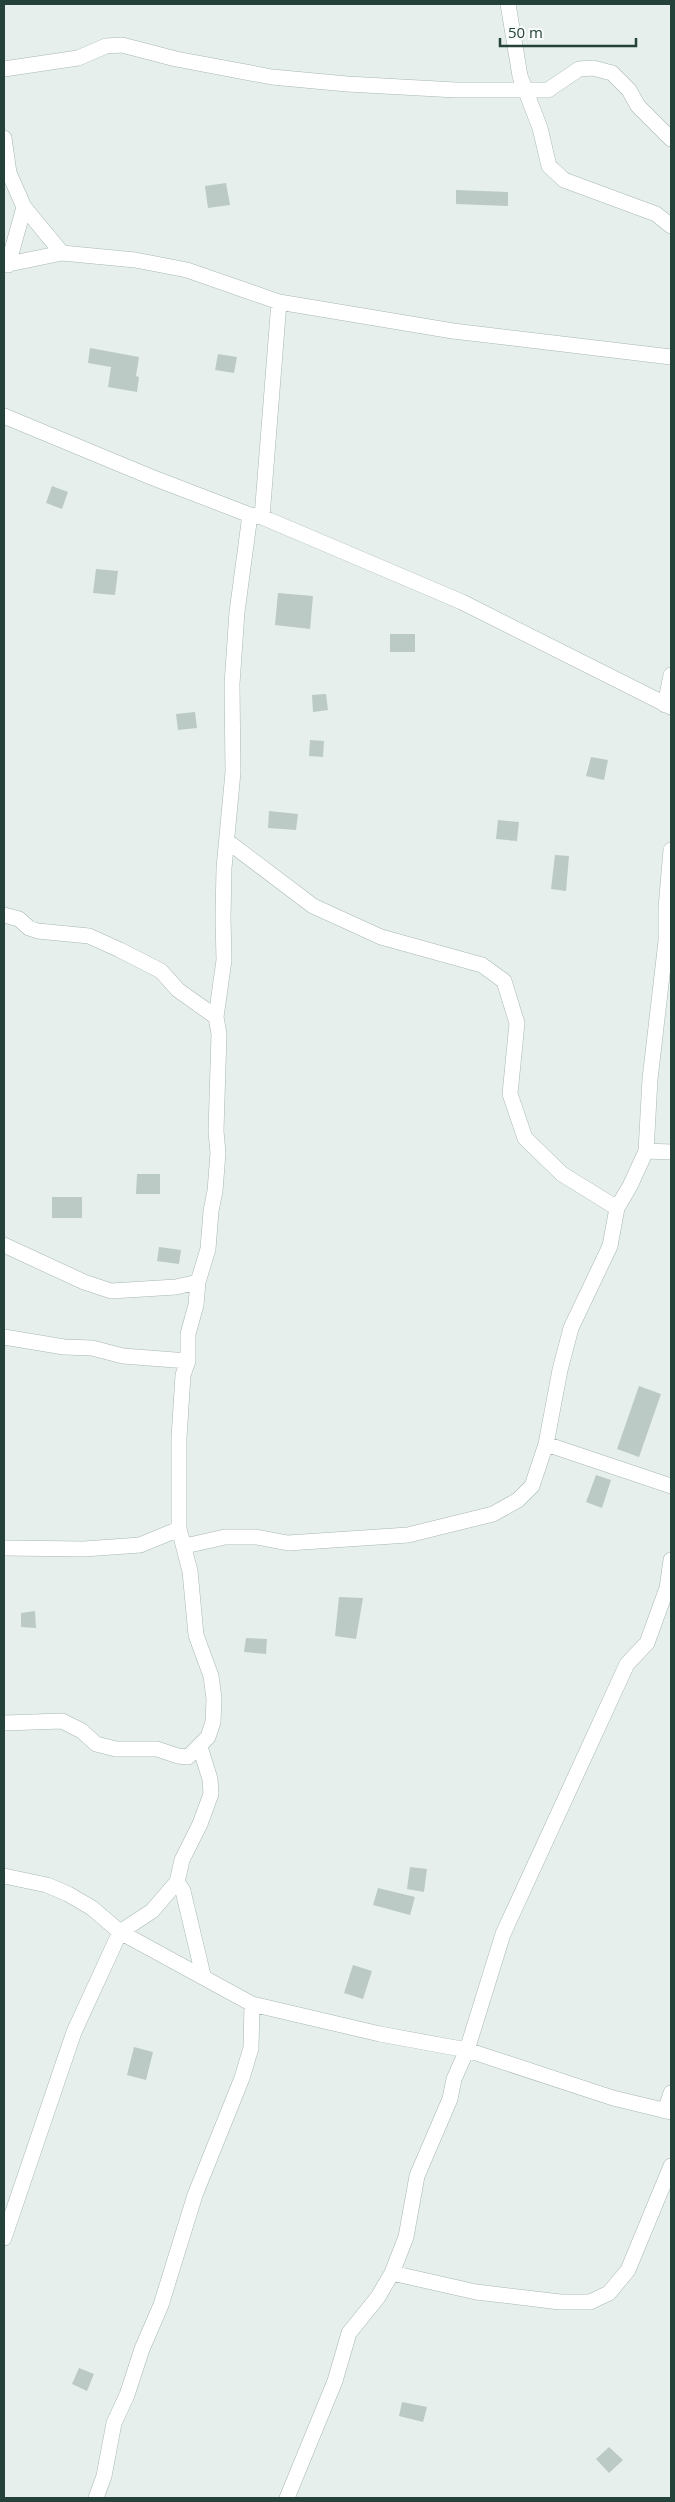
<svg xmlns="http://www.w3.org/2000/svg" width="675" height="2502" font-family="'Open Sans',sans-serif">
	<style>
		.building { fill: #bbcac4 }
		.lines { fill: none; stroke-linecap: round; stroke-linejoin: round }
		.minor-casing { stroke: #a8b8b2; stroke-width: 16 }
		.minor { stroke: #fff; stroke-width: 15 }
	</style>
	<rect width="100%" height="100%" fill="#e6efeb"/>
	<!-- building -->
	<path class="building" d="M226,183L230,205L208,208L205,186Z
		M456,190L508,192V206L456,204Z
		M90,348L139,357L136,376L139,377L137,392L108,387L111,367L88,363Z
		M218,354L237,357L234,373L215,370Z
		M52,486L68,492L62,509L46,503Z
		M96,569L118,571L115,595L93,593Z
		M278,593L313,596L310,629L275,625Z
		M390,634H415V652H390Z
		M326,694L328,710L313,712L312,695Z
		M195,712L197,728L178,730L176,714Z
		M310,740L324,741L323,757L309,756Z
		M591,757L608,760L604,780L586,776Z
		M269,811L298,814L296,830L268,828Z
		M498,820L519,822L517,841L496,839Z
		M555,855L569,856L566,891L551,889Z
		M137,1174H160V1194H136Z
		M52,1197H82V1218H52Z
		M159,1247L181,1250L179,1264L157,1261Z
		M639,1386L661,1394L639,1457L617,1449Z
		M596,1475L611,1480L602,1508L586,1502Z
		M339,1597L363,1598L356,1639L335,1636Z
		M35,1611L36,1628L21,1627V1613Z
		M246,1638L267,1639L266,1654L244,1652Z
		M410,1867L427,1869L424,1892L407,1889Z
		M378,1888L415,1897L410,1915L373,1905Z
		M353,1965L372,1971L363,1999L344,1993Z
		M134,2047L153,2052L146,2080L127,2075Z
		M79,2368L94,2374L87,2391L72,2384Z
		M402,2402L427,2407L423,2422L399,2416Z
		M609,2447L623,2460L609,2473L596,2459Z"/>
	<g class="lines">
		<defs>
			<path id="minor" d="M508,4L520,76L540,128L549,166L564,180L656,214L671,226
				M4,69L78,58L106,46L122,45L176,59L272,77L347,84L456,90H548L579,69L593,68L612,73L629,90L638,106L671,139
				M4,138L9,173L24,207L62,253
				M4,265L62,253L135,260L187,270L279,302L453,331L671,357
				M8,265L24,207
				M4,416L151,477L250,515L262,517L462,602L671,707
				M262,517L279,302
				M665,705L671,675
				M227,841L313,906L381,937L482,965L504,981L517,1023L510,1094L525,1138L562,1174L617,1208
				M4,915L19,919L29,928L38,931L89,936L120,950L161,971L178,990L216,1017
				M646,1151L671,1152
				M4,1245L84,1282L111,1291L176,1287L198,1282
				M4,1337L64,1347L92,1348L123,1356L188,1361
				M546,1444L671,1486
				M185,1546L225,1537H256L288,1543L408,1535L493,1514L518,1500L532,1486L546,1444L560,1370L571,1328L610,1246L617,1208L630,1186L646,1151L650,1079L666,941V908L671,850
				M4,1548L84,1549L140,1545L179,1529
				M4,1723L62,1721L82,1731L96,1744L116,1749H157L178,1756L188,1757L208,1737L213,1722L214,1699L211,1676L196,1635L190,1571L179,1529V1438L183,1375L188,1361V1334L196,1305L198,1282L208,1249L211,1211L215,1191L218,1153L216,1131L219,1034L216,1017L224,960L223,918L224,868L233,772L232,684L237,612L250,515
				M200,1747L210,1779L211,1794L200,1824L182,1860L177,1882L183,1891L203,1975
				M4,1876L47,1885L68,1894L92,1908L120,1932L252,2004L380,2034L467,2050L613,2098L671,2112
				M665,2111L671,2093
				M4,2238L74,2032L120,1932L152,1911L177,1882
				M392,2273L476,2292L560,2302H590L609,2293L628,2270L671,2166
				M96,2498L104,2476L114,2423L127,2395L142,2349L161,2305L195,2195L242,2078L251,2048L252,2004
				M287,2498L335,2381L349,2333L378,2297L392,2273L406,2237L417,2176L450,2099L454,2079L467,2050L503,1934L627,1664L647,1643L667,1588L671,1560"/>
		</defs>
		<!-- minor casing -->
		<use href="#minor" class="minor-casing"/>
		<!-- minor -->
		<use href="#minor" class="minor"/>
	</g>
	<!-- border -->
	<rect width="675" height="2502" fill="none" stroke="#24423a" stroke-width="10"/>
	<!-- scale -->
	<path d="M500 38v8h136v-8" fill="none" stroke="#24423a" stroke-width="2.5"/>
	<text x="508" y="38" font-size="15" fill="#24423a" stroke="#f7fbf9" stroke-width="4" paint-order="stroke">50 m</text>
</svg>
